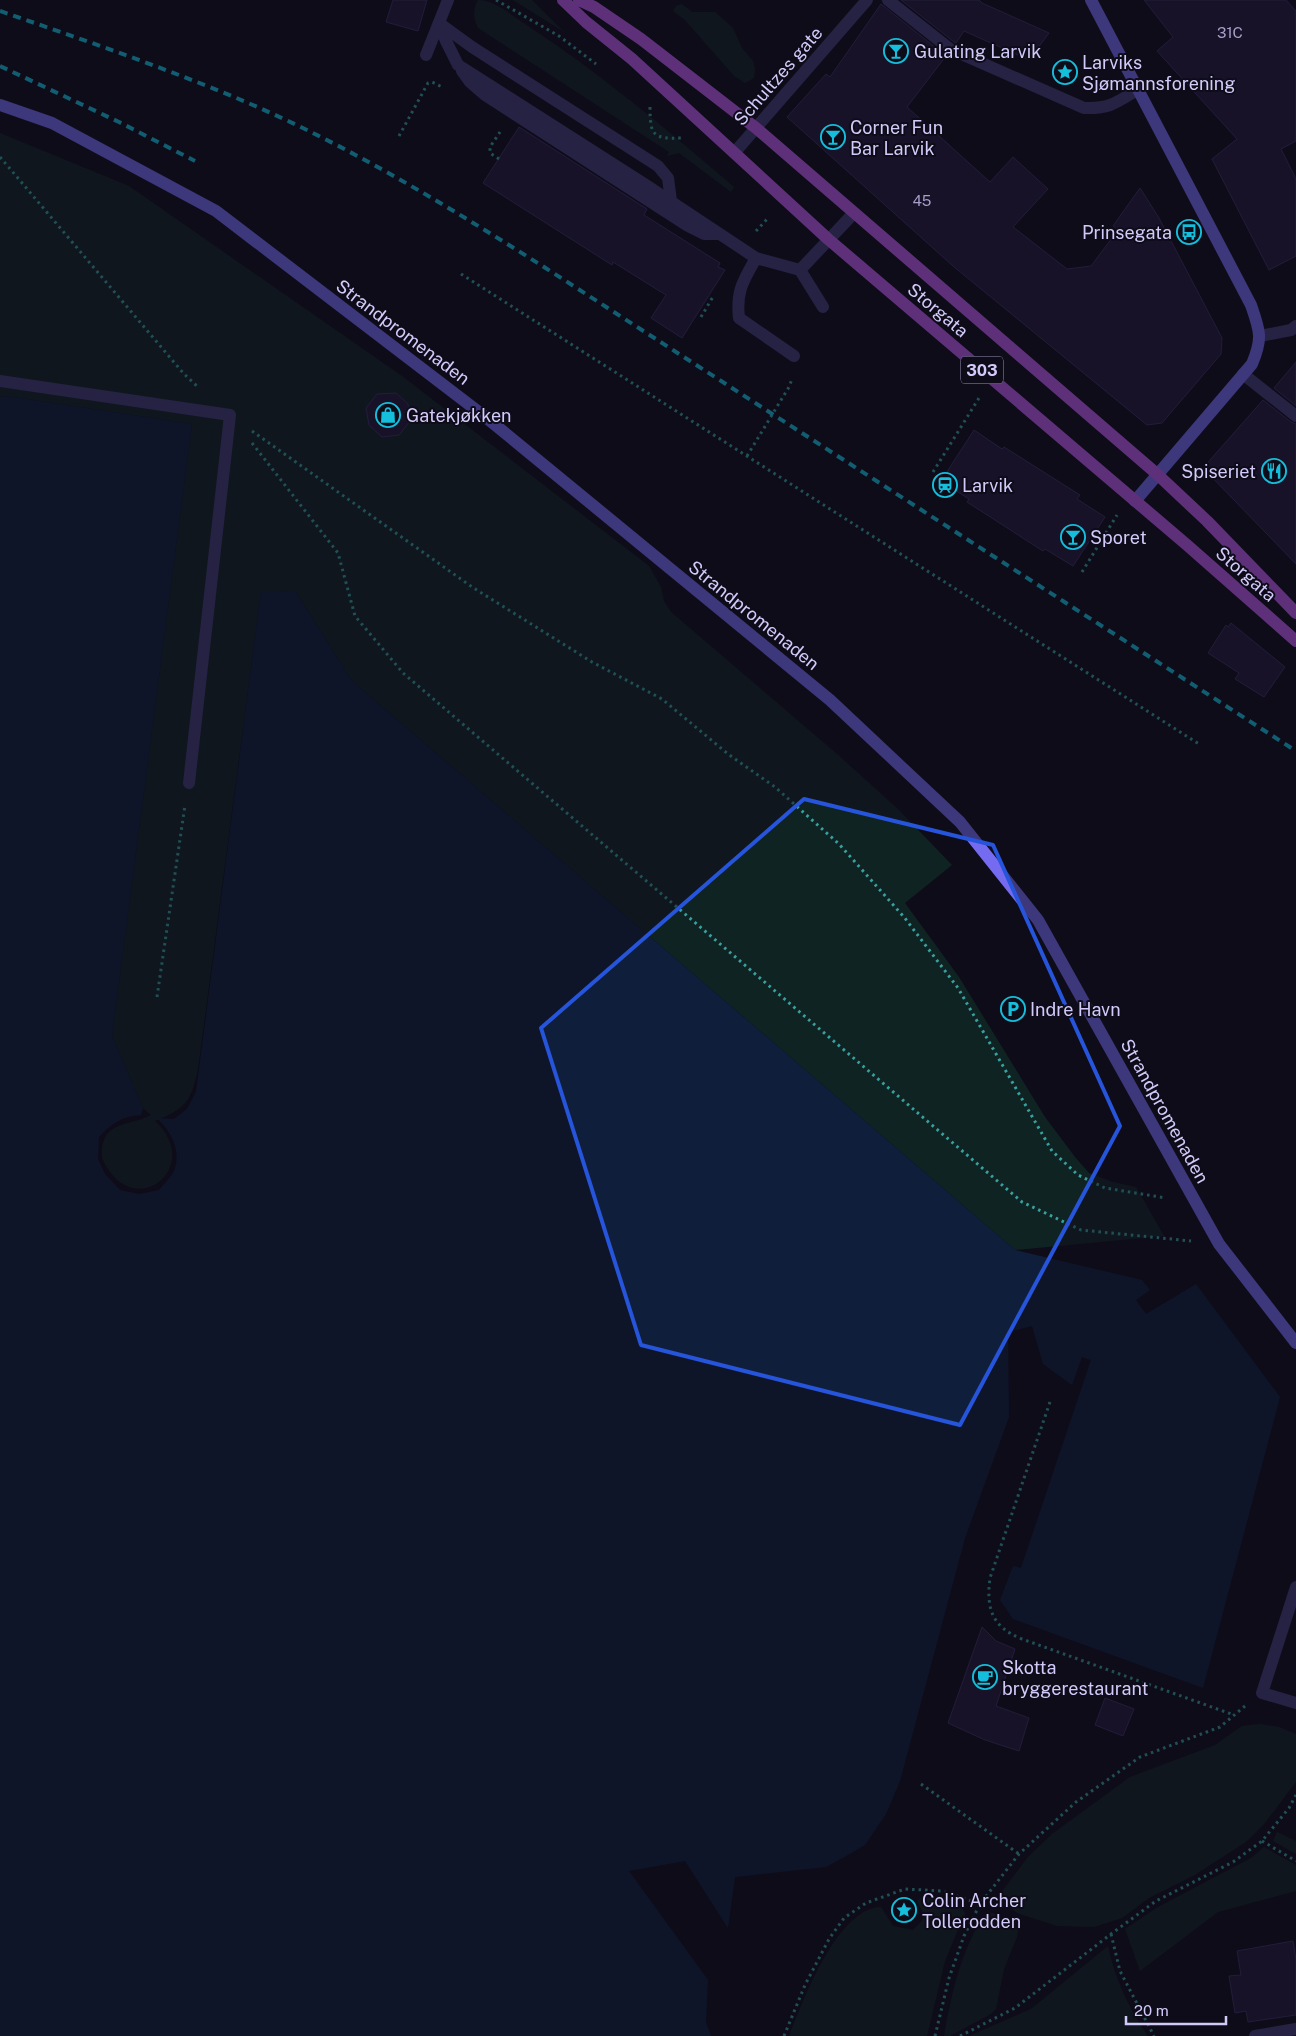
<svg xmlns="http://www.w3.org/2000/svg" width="1296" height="2036" font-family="'Public Sans',sans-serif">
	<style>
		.green { fill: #102323 }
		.water { fill: #0f1f3b }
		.building { fill: #221a39; stroke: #3c2f63 }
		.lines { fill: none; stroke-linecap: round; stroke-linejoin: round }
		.path { stroke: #37a1a0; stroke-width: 3; stroke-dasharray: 2.5 4; stroke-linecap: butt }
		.service { stroke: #413c75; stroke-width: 12 }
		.minor { stroke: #413c75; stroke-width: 12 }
		.secondary { stroke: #756bf1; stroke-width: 12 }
		.primary { stroke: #c05cef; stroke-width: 12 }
		.rail { stroke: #15bedb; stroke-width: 4; stroke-dasharray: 8 6; stroke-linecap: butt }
		.marked { fill: none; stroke: #2654da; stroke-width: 4; stroke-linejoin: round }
		.labels { text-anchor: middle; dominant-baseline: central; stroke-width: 4; stroke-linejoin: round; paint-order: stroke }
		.number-label { font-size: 15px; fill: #a69fca }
		.shield { fill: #0f0c1a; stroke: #9892b7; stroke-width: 1 }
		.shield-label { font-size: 16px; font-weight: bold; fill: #d2cbfa }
		.poi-label { font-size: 18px; fill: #d2cbfa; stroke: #0f0c1a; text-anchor: start }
		.street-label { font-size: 18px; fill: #d2cbfa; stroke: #0f0c1a }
	</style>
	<rect width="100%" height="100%" fill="#0f0c1a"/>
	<!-- green -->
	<path class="green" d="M478,0C495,0 512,16 525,24C599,72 666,129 734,187L731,192L679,153L667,156L669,152L478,28C473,17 473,10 478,0Z
		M513,0H532L564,32Z
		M682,4L692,12H715L733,28L742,48L753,61L755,69L754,78L745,83L734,76L685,20L673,11L676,6Z
		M0,133L129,186L402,376L649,566L661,587L664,601L671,612L837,754L898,809L952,865L905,903L959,977L1045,1117L1075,1157L1089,1173L1113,1182L1136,1187L1164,1236L1015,1250L352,681L296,592H261L198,1069C191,1102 186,1108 155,1121C205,1167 133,1224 103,1160C100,1153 103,1137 109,1132C122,1121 137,1123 151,1115L143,1108L112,1036L192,424L7,396L0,397Z
		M1260,1724L1279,1727L1296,1734V1782L1264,1824L1246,1842L1193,1876L1149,1898L1122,1918L1094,1927L1057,1926L1017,1913L998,1897L1028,1857L1052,1834L1130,1777L1215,1745L1242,1726Z
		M1277,1832L1296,1841V1854L1273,1841Z
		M1264,1847L1296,1865V1891L1218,1912L1140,1971L1125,1929L1158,1907L1251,1858Z
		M923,1896L962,1908L965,1913L945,1961L927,2036H789C803,2001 837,1908 881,1907L893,1926L913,1930L922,1921L923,1913L917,1901Z
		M986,1912L993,1913L1018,1930L1017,1937L1004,1969L996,2009L991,2014L950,2036H944C952,1992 961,1950 986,1912Z
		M1108,1946C1114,1976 1129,2010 1148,2036H969L1031,2009Z"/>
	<!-- water -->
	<path class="water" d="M7,396L192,424L112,1036L143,1108L141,1115C122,1116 112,1123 99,1137L98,1159L105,1174L120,1190L139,1194L159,1190C164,1184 171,1177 174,1171C182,1150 171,1132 157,1118L174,1119L187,1109L196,1092L261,591L296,592L352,681L1015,1250L1142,1280L1150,1290L1136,1300L1146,1314L1196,1284L1280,1397L1203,1688L1013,1619L1000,1600L1013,1566L1021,1568L1091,1360L1082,1357L1072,1385L1043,1364L1032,1326L1008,1332L1009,1417L965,1538L900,1781L886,1814L865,1845L846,1856L826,1867L735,1877L728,1928L685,1861L629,1871L708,1980L706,2022L711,2036H0V397Z"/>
	<!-- building -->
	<path class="building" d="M393,0H427L418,31L386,22Z
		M901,0H979L982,3L1049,33L1029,60L964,31L956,43L954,42Z
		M1144,0H1286L1296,11V141L1281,149L1296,179V256L1269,270L1212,159L1237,139L1157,51L1173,37Z
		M881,4L946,56L907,107L990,182L1013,157L1048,189L1013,227L1067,269L1091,266L1118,230L1113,226L1140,188L1159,218L1222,338L1221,354L1162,423L1147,425L953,266L787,117L826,74L830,77Z
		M519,127L647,209L644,215L720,263L718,267L725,270L682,338L651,318L666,295L613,262L612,265L483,183Z
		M1296,362V406L1274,388Z
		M396,393L408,404L410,421L399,435L382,437L369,425L366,408L377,394Z
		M1263,400L1291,422L1296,424V564L1203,468Z
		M974,430L1002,449L1004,447L1080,495L1077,499L1105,517L1073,566L1045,549L1043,551L967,502L969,499L941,481Z
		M1231,623L1285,667L1264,697L1235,679L1239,673L1208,653L1226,625L1228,627Z
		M982,1627L996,1641L1015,1649L996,1706L1029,1718L1019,1751L985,1740L948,1723Z
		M1105,1698L1134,1709L1123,1736L1095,1725Z
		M1293,1941L1296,1959V2015L1248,2022L1246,2011L1235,2013L1229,1976L1241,1975L1237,1951Z"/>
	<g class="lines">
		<!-- path -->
		<path class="path" d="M496,0L559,36L596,64
			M650,107C650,136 653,139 682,138
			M399,136L428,83L432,82L444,88
			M0,157L184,374L197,386
			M499,159L490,153V147L500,132
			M756,231L769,217
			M461,274L1199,744
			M701,317L714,295
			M252,431L472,587L592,662L662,699L728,754L775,787L839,844L904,917L958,988L1052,1151L1078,1175L1105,1188L1166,1198
			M252,443L338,553L355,616L403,673L1022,1202L1081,1230L1191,1241
			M747,456L789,387L792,379
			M933,472L979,398
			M1082,572L1117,515
			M157,997L185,805
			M1050,1402L990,1578C986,1609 992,1627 1022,1639L1234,1715
			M921,1784L1019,1854
			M1262,1841L1296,1861
			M1111,1934L1120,1971L1154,2036
			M784,2036L805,1985L829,1939L844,1918L866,1903L905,1889L942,1891L980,1904
			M935,2036L949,1978L964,1936L980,1904L1019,1854L1076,1802L1140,1757L1220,1727L1245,1706
			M960,2036L1015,2008L1111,1934L1156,1901L1233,1862L1262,1841L1289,1808L1296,1795"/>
		<!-- service -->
		<path class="service" d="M439,23L446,41L458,65L646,185L756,258L800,270L823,307
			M439,23L472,47L658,166L668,178L671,201
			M426,55L448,0
			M462,71L470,82L485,95L688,226L704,234H719
			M756,258C743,281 736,291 739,318L794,356
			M800,270L854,213
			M1243,374L1296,416
			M0,381L230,415L189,783
			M1296,1587L1262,1693L1296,1703"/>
		<!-- minor -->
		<path class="minor" d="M888,0L950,49L1084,108C1109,109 1116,103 1137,90
			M735,152L867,0
			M1260,336L1291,330L1296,326
			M1255,2036L1296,2029"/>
		<!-- secondary -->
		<path class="secondary" d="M1091,0L1251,305C1260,331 1263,338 1252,364L1135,501
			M0,105L52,123L216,211L488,419L830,700L960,822L1038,920L1219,1244L1296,1343"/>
		<!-- primary -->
		<path class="primary" d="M563,0L586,22L632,59L828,239L1187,545L1296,641
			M579,0L594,7L641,39L756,128L1157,474L1207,521L1296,613"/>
		<!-- rail -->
		<path class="rail" d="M0,11C78,38 157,65 234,97C343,142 444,204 544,267L1296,751
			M0,66L119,122L195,161"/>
	</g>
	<!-- marked area -->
	<path d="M0 0H1296V2036H0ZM804,799L993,845L1120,1126L960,1425L641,1345L541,1028Z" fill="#0f0c1a" fill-opacity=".55" fill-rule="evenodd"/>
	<path class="marked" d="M804,799L993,845L1120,1126L960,1425L641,1345L541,1028Z"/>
	<!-- icons -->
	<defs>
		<symbol id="bar-ring" viewBox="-11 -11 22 22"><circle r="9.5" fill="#0f0c1a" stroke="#15bedb" stroke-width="1.5"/><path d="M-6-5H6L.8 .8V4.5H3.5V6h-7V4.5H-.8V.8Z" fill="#15bedb"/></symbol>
		<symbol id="sight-ring" viewBox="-11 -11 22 22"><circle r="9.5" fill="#0f0c1a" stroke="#15bedb" stroke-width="1.5"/><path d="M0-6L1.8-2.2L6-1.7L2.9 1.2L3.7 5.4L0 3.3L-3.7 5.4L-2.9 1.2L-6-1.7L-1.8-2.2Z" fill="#15bedb"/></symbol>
		<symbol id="bus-ring" viewBox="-11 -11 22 22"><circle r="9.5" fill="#0f0c1a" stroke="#15bedb" stroke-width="1.5"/><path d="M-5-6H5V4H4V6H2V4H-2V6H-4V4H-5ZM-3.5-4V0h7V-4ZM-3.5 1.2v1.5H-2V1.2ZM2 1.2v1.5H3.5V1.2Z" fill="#15bedb"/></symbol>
		<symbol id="shop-ring" viewBox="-11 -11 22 22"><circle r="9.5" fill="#0f0c1a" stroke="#15bedb" stroke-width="1.5"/><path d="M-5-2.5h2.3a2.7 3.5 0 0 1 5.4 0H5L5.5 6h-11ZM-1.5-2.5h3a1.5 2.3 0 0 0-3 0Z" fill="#15bedb"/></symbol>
		<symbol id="restaurant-ring" viewBox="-11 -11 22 22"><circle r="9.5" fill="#0f0c1a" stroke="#15bedb" stroke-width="1.5"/><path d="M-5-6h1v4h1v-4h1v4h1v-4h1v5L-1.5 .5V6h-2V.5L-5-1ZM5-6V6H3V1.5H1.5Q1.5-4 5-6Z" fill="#15bedb"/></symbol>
		<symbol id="station-ring" viewBox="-11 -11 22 22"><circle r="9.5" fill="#0f0c1a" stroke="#15bedb" stroke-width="1.5"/><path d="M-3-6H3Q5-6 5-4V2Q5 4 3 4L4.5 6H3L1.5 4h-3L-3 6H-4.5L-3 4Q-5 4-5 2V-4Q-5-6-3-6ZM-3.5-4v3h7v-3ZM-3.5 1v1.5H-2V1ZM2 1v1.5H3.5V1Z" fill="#15bedb"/></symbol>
		<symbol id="parking-ring" viewBox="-11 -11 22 22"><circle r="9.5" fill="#0f0c1a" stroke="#15bedb" stroke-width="1.5"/><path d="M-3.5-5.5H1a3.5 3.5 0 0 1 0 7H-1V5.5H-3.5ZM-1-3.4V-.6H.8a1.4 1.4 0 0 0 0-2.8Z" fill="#15bedb"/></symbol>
		<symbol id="cafe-ring" viewBox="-11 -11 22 22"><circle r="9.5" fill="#0f0c1a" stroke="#15bedb" stroke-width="1.5"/><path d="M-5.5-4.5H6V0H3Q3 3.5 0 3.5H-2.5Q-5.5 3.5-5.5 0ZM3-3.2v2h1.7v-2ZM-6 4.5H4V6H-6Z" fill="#15bedb"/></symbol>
	</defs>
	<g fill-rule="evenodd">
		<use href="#bar-ring" x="882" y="37" width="28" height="28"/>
		<use href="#sight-ring" x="1051" y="58" width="28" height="28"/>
		<use href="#bar-ring" x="819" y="123" width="28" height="28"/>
		<use href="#bus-ring" x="1175" y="218" width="28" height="28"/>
		<use href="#shop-ring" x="374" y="401" width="28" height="28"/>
		<use href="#restaurant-ring" x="1260" y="457" width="28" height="28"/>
		<use href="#station-ring" x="931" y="471" width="28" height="28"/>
		<use href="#bar-ring" x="1059" y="523" width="28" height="28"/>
		<use href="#parking-ring" x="999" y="995" width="28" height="28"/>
		<use href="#cafe-ring" x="971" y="1663" width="28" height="28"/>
		<use href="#sight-ring" x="890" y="1896" width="28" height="28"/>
	</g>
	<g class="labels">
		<!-- number labels -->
		<g class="number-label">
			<text x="1230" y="32">31C</text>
			<text x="922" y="200">45</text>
		</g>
		<!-- shield labels -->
		<rect class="shield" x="961" y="356.5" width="42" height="27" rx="4"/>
		<g class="shield-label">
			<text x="982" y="370">303</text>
		</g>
		<!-- poi labels -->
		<g class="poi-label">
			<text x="914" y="51">Gulating Larvik</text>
			<text x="1082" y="62">Larviks<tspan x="1082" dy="21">Sjømannsforening</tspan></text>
			<text x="850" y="127">Corner Fun<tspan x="850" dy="21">Bar Larvik</tspan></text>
			<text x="1172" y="232" text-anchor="end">Prinsegata</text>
			<text x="406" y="415">Gatekjøkken</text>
			<text x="1256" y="471" text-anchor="end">Spiseriet</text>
			<text x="962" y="485">Larvik</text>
			<text x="1090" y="537">Sporet</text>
			<text x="1030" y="1009">Indre Havn</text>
			<text x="1002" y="1667">Skotta<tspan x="1002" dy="21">bryggerestaurant</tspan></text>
			<text x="922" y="1900">Colin Archer<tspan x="922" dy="21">Tollerodden</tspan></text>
		</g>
		<!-- street labels -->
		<g class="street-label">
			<text transform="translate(778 76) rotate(-49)">Schultzes gate</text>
			<text transform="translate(938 310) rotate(40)">Storgata</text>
			<text transform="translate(403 332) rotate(37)">Strandpromenaden</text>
			<text transform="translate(1246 574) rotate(41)">Storgata</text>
			<text transform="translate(754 615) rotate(39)">Strandpromenaden</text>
			<text transform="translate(1165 1111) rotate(61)">Strandpromenaden</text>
		</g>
	</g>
	<!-- scale -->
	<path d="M1126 2016v8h100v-8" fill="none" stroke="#d2cbfa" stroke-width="2.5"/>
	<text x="1134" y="2016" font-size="15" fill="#d2cbfa" stroke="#0f0c1a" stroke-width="4" paint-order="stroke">20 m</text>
</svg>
